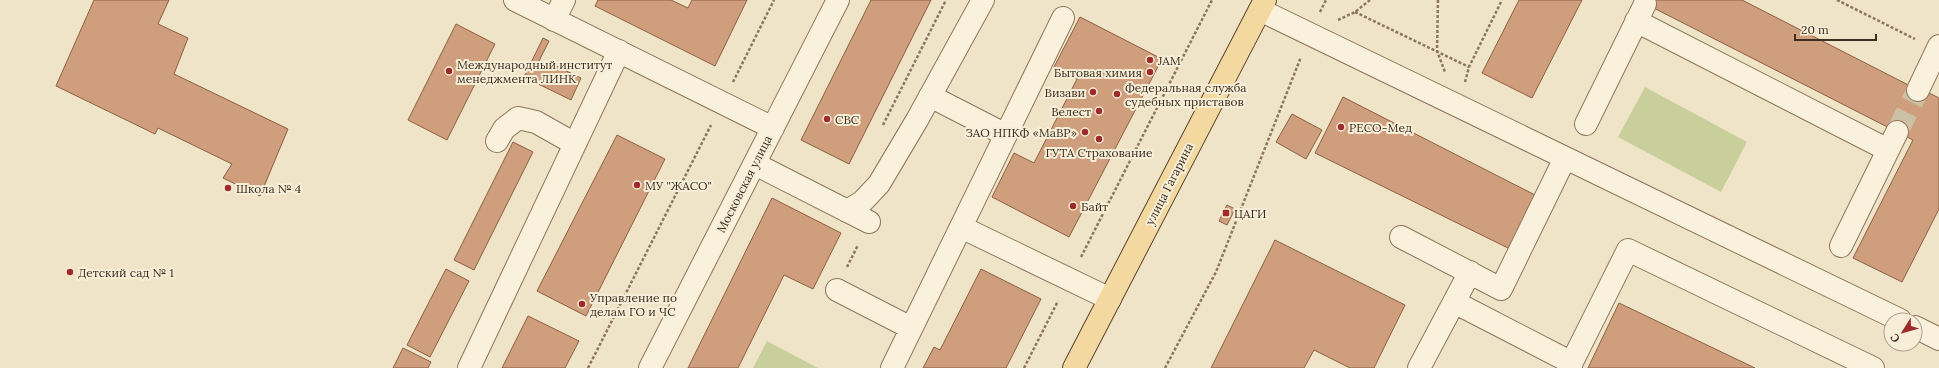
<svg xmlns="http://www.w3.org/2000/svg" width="1939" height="368" font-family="Lora,serif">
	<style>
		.green { fill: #c9cf9b }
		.building { fill: #cf9f7d; stroke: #8d5f41 }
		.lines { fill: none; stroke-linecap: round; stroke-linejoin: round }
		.minor-tunnel { stroke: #ccc0a6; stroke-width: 22; stroke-dasharray: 22 11; stroke-linecap: butt }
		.minor-casing { stroke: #8d765c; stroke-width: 24 }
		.major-casing { stroke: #5b4430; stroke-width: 24 }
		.path { stroke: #8d765c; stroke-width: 2.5; stroke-dasharray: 3 2; stroke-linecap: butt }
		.minor { stroke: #faf1dc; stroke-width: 22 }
		.major { stroke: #f3d9a0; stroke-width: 22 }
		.poi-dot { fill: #9e2a2b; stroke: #f7eed8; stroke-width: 1.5 }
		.labels { text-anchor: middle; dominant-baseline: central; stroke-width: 4; stroke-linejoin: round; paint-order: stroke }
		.poi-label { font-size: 12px; fill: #3d2e20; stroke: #f7eed8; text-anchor: start }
		.street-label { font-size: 12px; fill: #3d2e20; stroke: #f7eed8 }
	</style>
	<rect width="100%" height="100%" fill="#f0e4c8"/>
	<!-- green -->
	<path class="green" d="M1645,87L1747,142L1721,192L1618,137Z
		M767,341L818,368H753Z"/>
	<!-- building -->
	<path class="building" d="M94,0H169L158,24L188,38L174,74L288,129L260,196L223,178L232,164L158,128L155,134L56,86Z
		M598,0H671L688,8L692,0H747L715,66L595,6Z
		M871,0H931L849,164L801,140Z
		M1519,0H1582L1532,98L1482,73Z
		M1638,0H1742L1926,94L1927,92L1939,98V209L1902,282L1853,258L1913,140Z
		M1080,17L1162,59L1069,237L992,197L1014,153L1034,163L1077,79L1054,67Z
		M456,24L495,44L447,140L408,120Z
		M543,38L549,41L539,61L548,66L550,63L581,78L571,100L524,77Z
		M1343,97L1537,196L1510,249L1315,153Z
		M1292,114L1322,130L1306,159L1276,142Z
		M617,135L665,159L586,316L537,291Z
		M513,142L533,152L474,270L454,260Z
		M772,198L841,233L813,289L784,275L738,368H688Z
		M1227,205L1235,209L1227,225L1219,221Z
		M1275,240L1405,305L1374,368H1350L1314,350L1304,368H1211Z
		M446,269L469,281L430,357L407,345Z
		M981,269L1041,299L1006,368H923L934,347L940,350Z
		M1619,303L1755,368H1588Z
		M528,316L579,341L565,368H502Z
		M403,348L431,362L428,368H393Z"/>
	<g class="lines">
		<!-- minor-tunnel -->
		<path class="minor-tunnel" d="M1897,132L1918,90"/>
		<defs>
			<path id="minor" d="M515,0L773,128
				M1260,10L1900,320
				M554,20L564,0
				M1636,21L1888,150
				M1918,90L1939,46
				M930,96L1006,135
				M1586,124L1645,4
				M497,141L504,129L518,118L536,122L575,144
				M755,164L869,222
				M847,211L862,202L879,184L917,120L983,0
				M961,227L1110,299
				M1401,237L1501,289L1565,158
				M1841,246L1897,132
				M837,290L911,328
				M1454,302L1572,363
				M1915,327L1939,339
				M469,368L619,51
				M650,368L838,0
				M892,368L1063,18
				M1419,368L1470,272
				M1569,368L1628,250L1873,368"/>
			<path id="major" d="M1074,368L1265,0"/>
		</defs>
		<!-- minor casing -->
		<use href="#minor" class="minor-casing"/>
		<!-- major casing -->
		<use href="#major" class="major-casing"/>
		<!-- path -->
		<path class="path" d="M1438,0L1437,51L1445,72
			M1837,0L1915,39
			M1320,12L1326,0
			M1355,12L1469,67
			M1338,20L1355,12L1370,0
			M733,82L774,0
			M1465,82L1469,67L1502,0
			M883,125L946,0
			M1081,257L1212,0
			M847,267L858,245
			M588,368L711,125
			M1024,368L1058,301
			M1165,368L1216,272L1301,57"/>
		<!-- minor -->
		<use href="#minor" class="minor"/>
		<!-- major -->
		<use href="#major" class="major"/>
	</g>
	<!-- markers -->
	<g class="poi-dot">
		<circle cx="1150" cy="60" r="4"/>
		<circle cx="449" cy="71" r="4"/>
		<circle cx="1150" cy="72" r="4"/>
		<circle cx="1093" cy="92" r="4"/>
		<circle cx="1117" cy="94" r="4"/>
		<circle cx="1099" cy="111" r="4"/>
		<circle cx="827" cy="119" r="4"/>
		<circle cx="1341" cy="127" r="4"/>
		<circle cx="1085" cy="132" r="4"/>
		<circle cx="1099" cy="139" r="4"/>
		<circle cx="637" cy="185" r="4"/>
		<circle cx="228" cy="188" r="4"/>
		<circle cx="1073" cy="206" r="4"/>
		<rect x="1222" y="209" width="8" height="8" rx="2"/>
		<circle cx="70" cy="272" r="4"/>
		<circle cx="582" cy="304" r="4"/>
	</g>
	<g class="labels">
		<!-- poi labels -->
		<g class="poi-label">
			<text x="1158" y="60">JAM</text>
			<text x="457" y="64">Международный институт<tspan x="457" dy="14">менеджмента ЛИНК</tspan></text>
			<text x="1142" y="72" text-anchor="end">Бытовая химия</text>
			<text x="1125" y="87">Федеральная служба<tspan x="1125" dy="14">судебных приставов</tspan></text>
			<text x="1085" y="92" text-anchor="end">Визави</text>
			<text x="1091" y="111" text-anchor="end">Велест</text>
			<text x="835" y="119">СВС</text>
			<text x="1349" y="127">РЕСО-Мед</text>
			<text x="1077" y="132" text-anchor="end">ЗАО НПКФ «МаВР»</text>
			<text x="1099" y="152" text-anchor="middle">ГУТА Страхование</text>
			<text x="645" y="185">МУ "ЖАСО"</text>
			<text x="236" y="188">Школа № 4</text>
			<text x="1081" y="206">Байт</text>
			<text x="1234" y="213">ЦАГИ</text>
			<text x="78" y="272">Детский сад № 1</text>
			<text x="590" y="297">Управление по<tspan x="590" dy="14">делам ГО и ЧС</tspan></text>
		</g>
		<!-- street labels -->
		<g class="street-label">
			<text transform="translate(744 184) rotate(-63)">Московская улица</text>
			<text transform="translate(1169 184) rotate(-63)">улица Гагарина</text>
		</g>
	</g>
	<!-- north arrow -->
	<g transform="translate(1903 332) rotate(233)"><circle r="19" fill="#f7eed8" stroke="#ada18e"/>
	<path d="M0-3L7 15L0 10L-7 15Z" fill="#9e2a2b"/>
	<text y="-6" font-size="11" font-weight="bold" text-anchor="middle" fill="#3d2e20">С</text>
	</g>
	<!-- scale -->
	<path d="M1795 34v6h81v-6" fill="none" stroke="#3d2e20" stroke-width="2"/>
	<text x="1801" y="34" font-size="12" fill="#3d2e20" stroke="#f7eed8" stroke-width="3" paint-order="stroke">20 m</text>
</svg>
